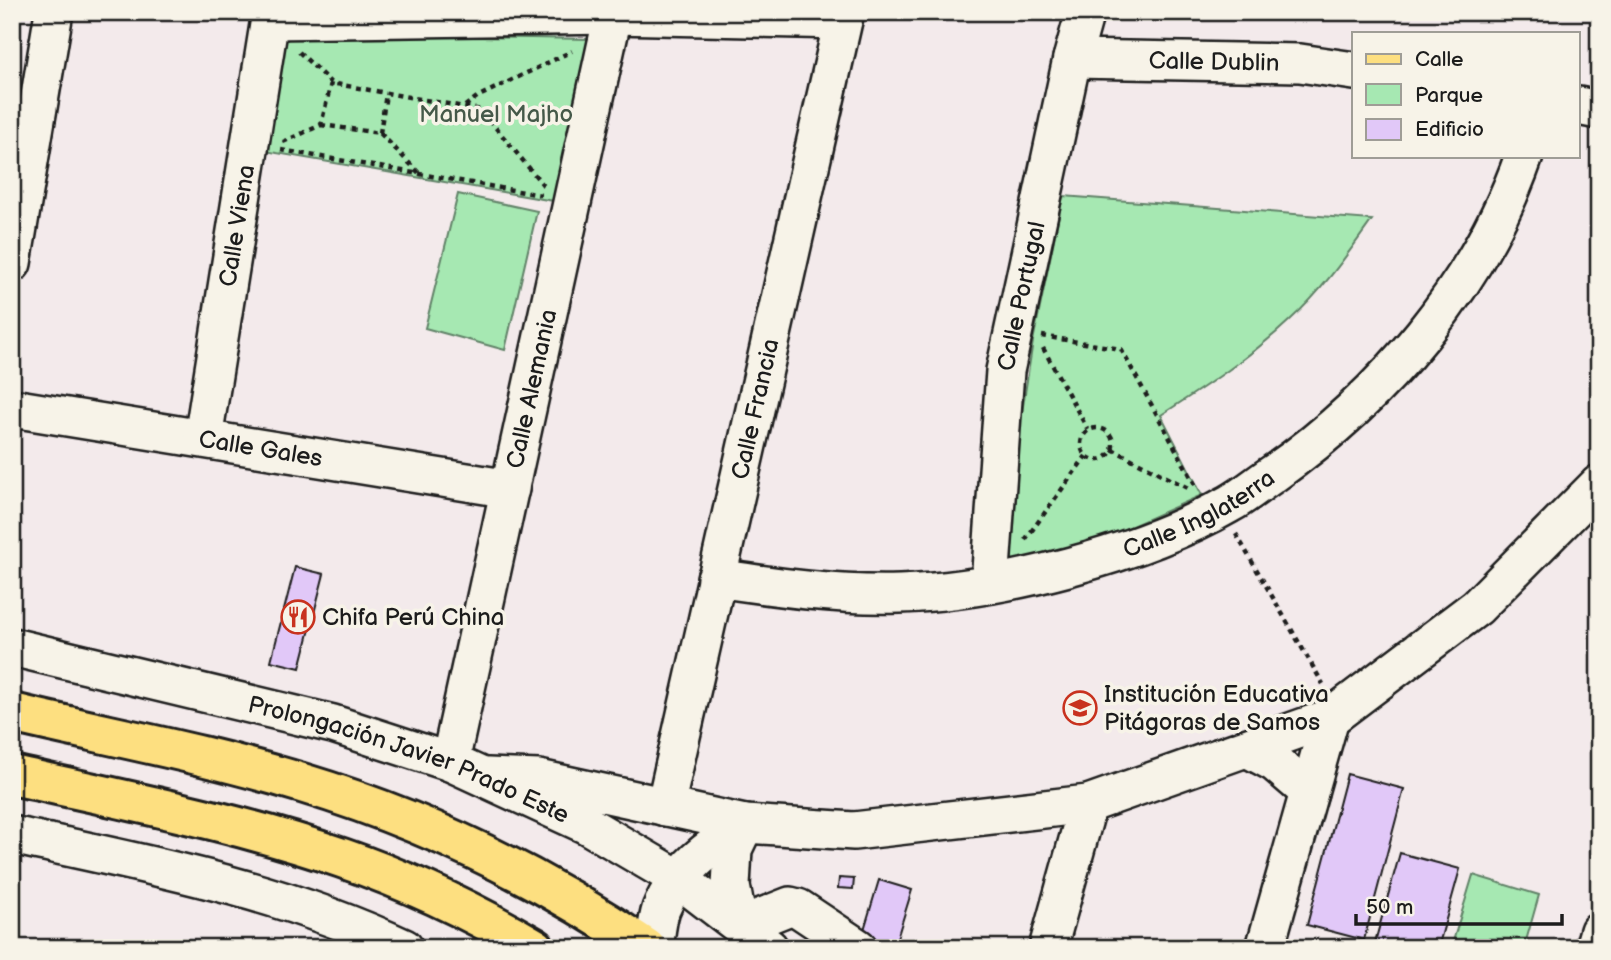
<svg xmlns="http://www.w3.org/2000/svg" width="1611" height="960" font-family="'Balsamiq Sans',sans-serif">
	<style>
		.green { fill: #a6e8b2; stroke: #618267; stroke-width: 2 }
		.building { fill: #e1c8f8; stroke: #1c1c1c; stroke-width: 2 }
		.lines { fill: none; stroke-linecap: round; stroke-linejoin: round }
		.minor-casing { stroke: #1c1c1c; stroke-width: 42 }
		.major-casing { stroke: #1c1c1c; stroke-width: 44 }
		.path { stroke: #1c1c1c; stroke-width: 4.5; stroke-dasharray: 5 5; stroke-linecap: butt }
		.minor { stroke: #f7f3e8; stroke-width: 37 }
		.major { stroke: #fddf80; stroke-width: 38 }
		.labels { text-anchor: middle; dominant-baseline: central; stroke-width: 7; stroke-linejoin: round; paint-order: stroke }
		.street-label { font-size: 24px; fill: #1c1c1c; stroke: #f7f3e8 }
		.park-label { font-size: 24px; fill: #455949; stroke: #f7f3e8 }
		.poi-label { font-size: 24px; fill: #1c1c1c; stroke: #f7f3e8; text-anchor: start }
	</style>
	<rect width="100%" height="100%" fill="#f3eaeb"/>
	<filter id="ink" filterUnits="userSpaceOnUse"><feTurbulence type="fractalNoise" baseFrequency=".0143" numOctaves="2"/><feDisplacementMap in="SourceGraphic" scale="14" xChannelSelector="R" yChannelSelector="G"/><feConvolveMatrix kernelMatrix="1 2 1 2 8 2 1 2 1" color-interpolation-filters="sRGB"/></filter>
	<g filter="url(#ink)">
		<!-- green -->
		<path class="green" d="M290,34L592,39L554,201L265,151L281,42Z
			M458,194L537,211L505,350L425,328Z
			M1063,196L1372,220C1347,255 1322,291 1290,320C1251,357 1206,386 1161,415L1202,495L1114,534L1007,564L1019,432L1033,341Z
			M1473,875L1539,895L1524,948H1451Z"/>
		<!-- building -->
		<path class="building" d="M295,567L324,574L300,668L271,661Z
			M1347,774L1404,789L1364,940L1307,925Z
			M1400,853L1460,869L1438,948H1396L1375,942Z
			M839,878L854,879L853,889L838,888Z
			M879,880L912,890L894,948H877L860,943Z"/>
		<g class="lines">
			<defs>
				<g id="minor">
					<path d="M270,20L613,15L843,20"/>
					<path id="s1" d="M1072,59L1300,63L1354,71"/>
					<path d="M1578,106L1599,110"/>
					<path d="M12,263L54,12"/>
					<path id="s2" d="M12,408L510,489"/>
					<path id="s3" d="M203,438L271,12"/>
					<path id="s4" d="M716,578C777,587 839,596 900,594C1000,591 1142,554 1229,504C1244,496 1258,484 1273,474C1383,397 1479,285 1524,156"/>
					<path id="s5" d="M990,584L1005,371L1072,59L1085,12"/>
					<path id="s6" d="M12,647L333,724L450,762L587,825L679,879L769,948"/>
					<path d="M1247,748L1275,763L1309,792"/>
					<path id="s7" d="M450,762L613,15"/>
					<path d="M488,777L539,779L745,824L854,831L1088,804L1330,718L1477,607L1599,484"/>
					<path id="s8" d="M665,807L845,12"/>
					<path d="M12,835C145,864 280,889 404,948"/>
					<path d="M738,922L731,886L733,849L745,824"/>
					<path d="M742,925L790,906L798,908L858,948"/>
					<path d="M654,948C656,936 657,921 661,909C676,871 712,845 745,824"/>
					<path d="M1048,948L1088,804"/>
					<path d="M1265,948L1330,718"/>
					<path d="M1594,948L1599,931"/>
				</g>
				<path id="major" d="M12,713C109,736 207,754 302,783C425,820 540,876 646,948
					M12,775C123,800 235,821 342,858C409,881 474,912 535,948"/>
			</defs>
			<!-- minor casing -->
			<use href="#minor" class="minor-casing"/>
			<!-- major casing -->
			<use href="#major" class="major-casing"/>
			<!-- path -->
			<path class="path" d="M299,52L331,83L481,110L544,186
				M465,106L477,97L572,51
				M321,125L380,133L420,174
				M380,133L386,94
				M283,142L321,125L331,83
				M281,150L541,195
				M1042,336L1121,349L1196,486
				M1043,348L1088,430
				M1081 444a16 16 0 1 1 32 0a16 16 0 1 1-32 0Z
				M1112,449L1190,489
				M1236,534L1323,684
				M1025,540L1086,456"/>
			<!-- minor -->
			<use href="#minor" class="minor"/>
			<!-- major -->
			<use href="#major" class="major"/>
		</g>
	</g>
	<!-- icons -->
	<defs>
		<symbol id="restaurant-ring" viewBox="-11 -11 22 22"><circle r="9.5" fill="#f7f3e8" stroke="#c8321e" stroke-width="1.5"/><path d="M-5-6h1v4h1v-4h1v4h1v-4h1v5L-1.5 .5V6h-2V.5L-5-1ZM5-6V6H3V1.5H1.5Q1.5-4 5-6Z" fill="#c8321e"/></symbol>
		<symbol id="school-ring" viewBox="-11 -11 22 22"><circle r="9.5" fill="#f7f3e8" stroke="#c8321e" stroke-width="1.5"/><path d="M0-5L7-2L0 1L-7-2ZM-4 1L0 2.5L4 1V4Q0 6-4 4Z" fill="#c8321e"/></symbol>
	</defs>
	<g fill-rule="evenodd">
		<use href="#restaurant-ring" x="279" y="598" width="38" height="38"/>
		<use href="#school-ring" x="1061" y="689" width="38" height="38"/>
	</g>
	<g class="labels">
		<!-- street labels -->
		<g class="street-label">
			<text stroke="none"><textPath href="#s1" startOffset="142">Calle Dublin</textPath></text>
			<text stroke="none"><textPath href="#s3" startOffset="215">Calle Viena</textPath></text>
			<text stroke="none"><textPath href="#s5" startOffset="290">Calle Portugal</textPath></text>
			<text stroke="none"><textPath href="#s7" startOffset="382">Calle Alemania</textPath></text>
			<text stroke="none"><textPath href="#s8" startOffset="408">Calle Francia</textPath></text>
			<text stroke="none"><textPath href="#s2" startOffset="252">Calle Gales</textPath></text>
			<text stroke="none"><textPath href="#s4" startOffset="497">Calle Inglaterra</textPath></text>
			<text stroke="none"><textPath href="#s6" startOffset="413">Prolongación Javier Prado Este</textPath></text>
		</g>
		<!-- park labels -->
		<g class="park-label">
			<text x="496" y="114">Manuel Majho</text>
		</g>
		<!-- poi labels -->
		<g class="poi-label">
			<text x="322" y="617">Chifa Perú China</text>
			<text x="1104" y="694">Institución Educativa<tspan x="1104" dy="28">Pitágoras de Samos</tspan></text>
		</g>
	</g>
	<!-- margin -->
	<rect width="1611" height="960" fill="none" stroke="#f7f3e8" stroke-width="42"/>
	<rect x="21" y="21" width="1569" height="918" fill="none" stroke="#1c1c1c" stroke-width="2.5" filter="url(#ink)"/>
	<!-- legend -->
	<rect x="1352" y="32" width="228" height="126" fill="#f7f3e8" stroke="#9f9d96" stroke-width="2"/>
	<rect x="1366" y="54" width="35" height="10" fill="#fddf80" stroke="#9f9d96" stroke-width="2"/>
	<text x="1415" y="66" font-size="21" fill="#1c1c1c">Calle</text>
	<rect x="1366" y="84" width="35" height="21" fill="#a6e8b2" stroke="#9f9d96" stroke-width="2"/>
	<text x="1415" y="102" font-size="21" fill="#1c1c1c">Parque</text>
	<rect x="1366" y="119" width="35" height="21" fill="#e1c8f8" stroke="#9f9d96" stroke-width="2"/>
	<text x="1415" y="136" font-size="21" fill="#1c1c1c">Edificio</text>
	<!-- scale -->
	<path d="M1356 914v10h206v-10" fill="none" stroke="#1c1c1c" stroke-width="3.5"/>
	<text x="1366" y="914" font-size="21" fill="#1c1c1c" stroke="#f7f3e8" stroke-width="5" paint-order="stroke">50 m</text>
</svg>
